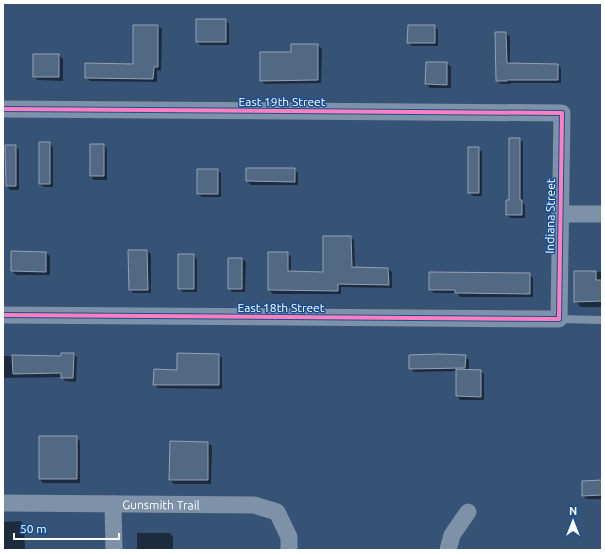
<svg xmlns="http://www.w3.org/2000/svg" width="605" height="553" font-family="Ubuntu,sans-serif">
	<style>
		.shadow { fill: #0007 }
		.building { fill: #526984; stroke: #92a2b6 }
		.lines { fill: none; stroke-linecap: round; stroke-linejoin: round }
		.lane { stroke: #7d92a8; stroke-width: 8 }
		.street { stroke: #7d92a8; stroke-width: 17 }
		.cycleway-casing { stroke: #1b4f8f; stroke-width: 6 }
		.cycleway { stroke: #ff80c0; stroke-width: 4 }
		.labels { text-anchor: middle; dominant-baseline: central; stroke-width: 3; stroke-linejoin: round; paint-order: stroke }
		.street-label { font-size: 12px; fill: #fff; stroke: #1b4f8f }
	</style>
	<rect width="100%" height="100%" fill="#365274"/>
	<!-- shadow -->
	<path class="shadow" d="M226,20L229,24V45H200L197,41Z
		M134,26H158L162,29L161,71L157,70V82L90,81L86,77L134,65Z
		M435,26L438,30V46H412L408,42Z
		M506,33L510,37V64L558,65L561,68V83H510L511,84H501L497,81Z
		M318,45L322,49L321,83L265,84L261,81L292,53Z
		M59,55L63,59V81L38,80L34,77Z
		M447,63L451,67V88H430L426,84Z
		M519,139L523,142V203L525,205V218H511L507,215Z
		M49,143L53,147V187H44L40,184Z
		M91,145H104L107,149V180H94L91,176Z
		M16,146L19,150V190H10L7,186Z
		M478,148L482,152V196H473L469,192Z
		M294,169L298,173V185H251L247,181Z
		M217,170L221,173V197H202L198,194Z
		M351,237L354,240L355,268L388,269L392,272V288L341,287V294H273L269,290L288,253L291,257V272L324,273Z
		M147,251L151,254V293H133L130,289Z
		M12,252L46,253L50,256V275H16L12,271Z
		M193,255L197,259V292H183L179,288Z
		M242,259L246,262L245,292H232L229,288Z
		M575,272H602V307H581L575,301Z
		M529,274L533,278V297H460L457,293H434L430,290Z
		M73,354L77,357L76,382L65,381L62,377L3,378V356L62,357Z
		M219,355L222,358V389L158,388L154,384Z
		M465,356L469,360V370L480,371L484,374V400H460L457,396V371L414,372L410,368Z
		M76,437L80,441V483H43L40,479Z
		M208,443L212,446L211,484H174L170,480Z
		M602,481V499H587L583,496Z
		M21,521L24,525L25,550H3V522Z
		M137,533H170L173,537V550H137Z"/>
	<!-- building -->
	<path class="building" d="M196,19H226V42H196Z
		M133,25H158V67H154L153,79L85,78V63L133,64Z
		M408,25H435V43H407Z
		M495,32H506L507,63L558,64V80H507V81H496Z
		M291,44H318V80L260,81V52H291Z
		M33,54H59V77H33Z
		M426,62H447V85L425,84Z
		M509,138H520V200H522V215H506V200H509Z
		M39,142H50V184H39Z
		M90,144H104V176H90Z
		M5,145H16V186H6Z
		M468,147H479V193H468Z
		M246,168H295V182L246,181Z
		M197,169H218V194H197Z
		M323,236H351L352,267L388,268L389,285L338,284V291L268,290V252H288V271L323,272Z
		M128,250H147L148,290H129Z
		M11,251L46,252V272L11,271Z
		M178,254H194V289H178Z
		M228,258H242V289H228Z
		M574,271H596V280H602V301L574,302Z
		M429,272L530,273V294L455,293V290H429Z
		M61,353H74L73,378H61V373L13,374L12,355L61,356Z
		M177,353L219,354V385H153L154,369L177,370Z
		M439,354L466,355L465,368L409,369V355Z
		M456,369L481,370V397L456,396Z
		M39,436H77V479H39Z
		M170,441L208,442V480H169Z
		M602,480V495L582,496V481Z"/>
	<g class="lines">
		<!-- lane -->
		<path class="lane" d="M559,319L602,320"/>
		<!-- street -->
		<g class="street">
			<path d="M3,109L562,113L559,319L3,315"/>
			<path d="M560,214H602"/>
			<path id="s1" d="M3,503L254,505L277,512L289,537V550"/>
			<path d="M113,504L114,550"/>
			<path d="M448,550L452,535L468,512"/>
		</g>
		<defs>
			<path id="cycleway" d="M3,109L562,113L559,319L3,315"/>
		</defs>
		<!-- cycleway casing -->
		<use href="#cycleway" class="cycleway-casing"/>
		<!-- cycleway -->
		<use href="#cycleway" class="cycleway"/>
	</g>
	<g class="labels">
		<!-- street labels -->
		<g class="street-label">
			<text x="282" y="101">East 19th Street</text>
			<text transform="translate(550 216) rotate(-89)">Indiana Street</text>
			<text x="281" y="307">East 18th Street</text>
			<text stroke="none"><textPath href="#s1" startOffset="158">Gunsmith Trail</textPath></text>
		</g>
	</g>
	<!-- border -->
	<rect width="605" height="553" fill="none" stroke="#ffffff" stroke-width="8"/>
	<!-- north arrow -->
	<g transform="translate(573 521)" stroke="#1b4f8f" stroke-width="3" paint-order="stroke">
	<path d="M0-3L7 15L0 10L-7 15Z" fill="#ffffff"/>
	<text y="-6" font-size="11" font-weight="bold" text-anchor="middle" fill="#ffffff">N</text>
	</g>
	<!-- scale -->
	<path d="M14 533v6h105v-6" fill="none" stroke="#ffffff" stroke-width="2"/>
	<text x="20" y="533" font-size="12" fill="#ffffff" stroke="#1b4f8f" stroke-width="3" paint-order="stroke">50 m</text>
</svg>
